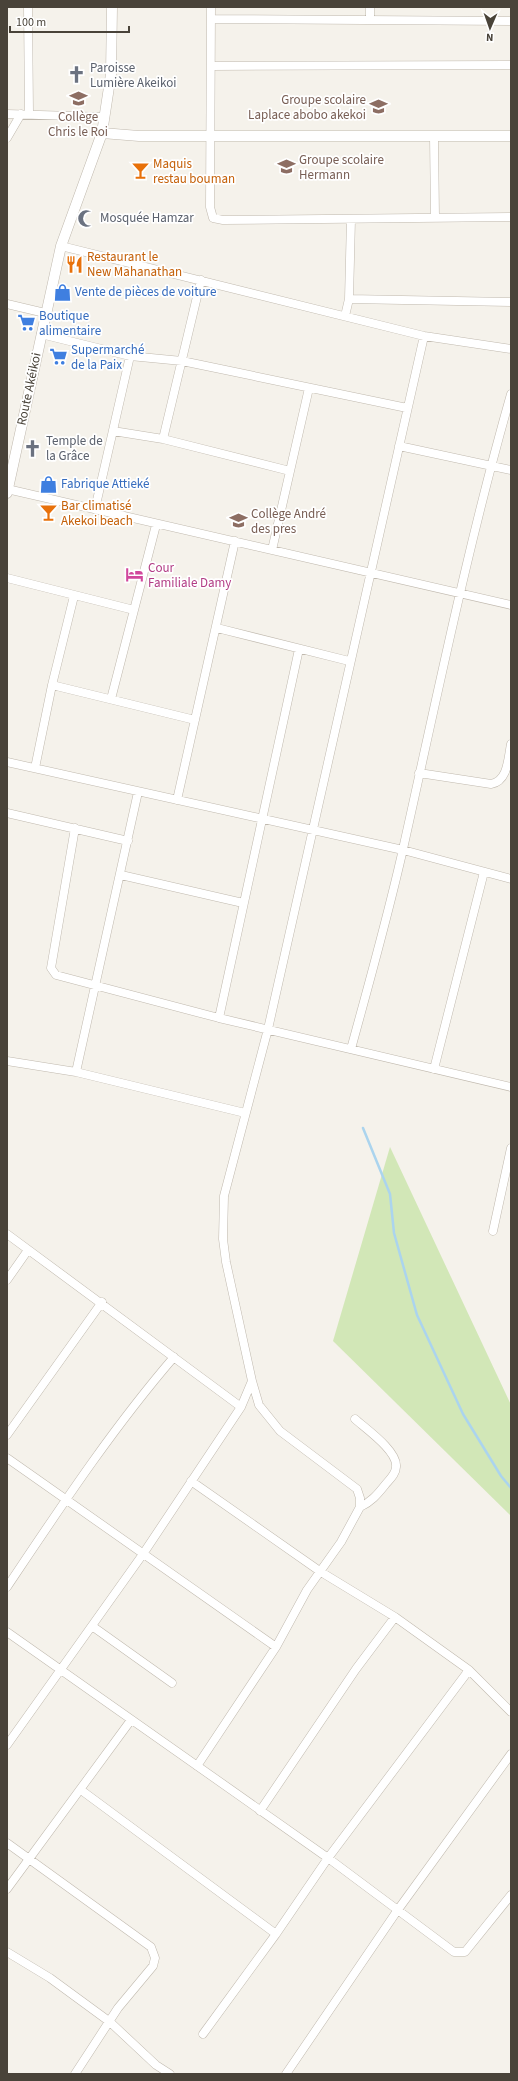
<svg xmlns="http://www.w3.org/2000/svg" width="518" height="2081" font-family="'Source Sans 3',sans-serif">
	<style>
		.green { fill: #d2e7b7 }
		.lines { fill: none; stroke-linecap: round; stroke-linejoin: round }
		.stream { stroke: #abd4ee; stroke-width: 2.5 }
		.minor-casing { stroke: #c0b9ae; stroke-width: 9 }
		.tertiary-casing { stroke: #c0b9ae; stroke-width: 11 }
		.minor { stroke: #fff; stroke-width: 8 }
		.tertiary { stroke: #fff; stroke-width: 10 }
		.labels { text-anchor: middle; dominant-baseline: central; stroke-width: 3.5; stroke-linejoin: round; paint-order: stroke }
		.worship-label { font-size: 13px; fill: #5b616d; stroke: #fff; text-anchor: start }
		.education-label { font-size: 13px; fill: #785e54; stroke: #fff; text-anchor: start }
		.food-label { font-size: 13px; fill: #c56008; stroke: #fff; text-anchor: start }
		.shop-label { font-size: 13px; fill: #366cbe; stroke: #fff; text-anchor: start }
		.street-label { font-size: 13px; fill: #494339; stroke: #fff }
		.hotel-label { font-size: 13px; fill: #b23c85; stroke: #fff; text-anchor: start }
	</style>
	<rect width="100%" height="100%" fill="#f5f2eb"/>
	<!-- green -->
	<path class="green" d="M390,1147L511,1405V1516L333,1341Z"/>
	<g class="lines">
		<!-- stream -->
		<path class="stream" d="M363,1128L390,1194L394,1233L417,1315L463,1414L501,1476L511,1488"/>
		<defs>
			<path id="minor" d="M28,7L29,114
				M211,7L210,207L213,218L223,220L511,217
				M370,7V20
				M211,19L511,21
				M211,66L511,65
				M7,114L105,117
				M434,136L435,218
				M7,138L21,114
				M61,246L424,336L511,349
				M349,299L511,302
				M7,304L45,313
				M345,316L349,299L351,219
				M41,334L130,356L182,361L407,408
				M113,431L163,439L290,471
				M163,439L201,280
				M399,446L511,470
				M7,489L511,605
				M95,509L130,356
				M272,550L309,388
				M7,578L134,610
				M217,628L349,661
				M52,685L195,720
				M111,699L156,525
				M7,762L403,850L511,879
				M35,768L52,685L74,596
				M419,773L491,784C508,781 508,759 511,744
				M177,800L235,541
				M7,813L128,841
				M75,828L51,968L56,975L219,1018L511,1087
				M121,875L243,903
				M219,1018L299,649
				M351,1049C369,983 388,916 403,849C437,697 468,544 511,394
				M7,1061L76,1072L245,1113
				M434,1069L484,872
				M76,1072L138,792
				M493,1231L511,1148
				M7,1234L241,1407
				M7,1280L28,1250
				M355,1419C366,1429 398,1451 396,1467C396,1474 389,1480 385,1485C377,1495 371,1502 360,1507
				M7,1435L102,1302
				M7,1458L276,1647
				M191,1481L321,1572L395,1617L469,1670L511,1712
				M7,1587C60,1508 112,1429 174,1357
				M92,1626L172,1683
				M7,1632L328,1858L454,1952H465L511,1895
				M7,1745L143,1554L241,1407L252,1381L226,1262L223,1239L224,1196L268,1029L424,336
				M197,1766L276,1647L307,1590L341,1542L360,1507V1498L357,1489L280,1431L259,1405L252,1381
				M81,1790L276,1934
				M260,1811L356,1669L395,1617
				M7,1843L151,1947L155,1958L153,1966L118,2008L75,2074
				M7,1889L131,1720
				M7,1952L50,1978L110,2022L156,2065L170,2074
				M203,2034L276,1934L328,1858L469,1670
				M286,2074L397,1911L511,1754"/>
			<path id="tertiary" d="M102,133L139,136H511
				M7,493L61,246L102,133L111,74L112,7"/>
		</defs>
		<!-- minor casing -->
		<use href="#minor" class="minor-casing"/>
		<!-- tertiary casing -->
		<use href="#tertiary" class="tertiary-casing"/>
		<!-- minor -->
		<use href="#minor" class="minor"/>
		<!-- tertiary -->
		<use href="#tertiary" class="tertiary"/>
	</g>
	<!-- icons -->
	<defs>
		<symbol id="church-bare" viewBox="-9 -9 18 18"><path d="M-1.2-6h2.4v3.5h3.3v2.4h-3.3V6h-2.4V-.1h-3.3v-2.4h3.3Z" fill="#6b7280" stroke="#fff" stroke-width="2.5" paint-order="stroke"/></symbol>
		<symbol id="school-bare" viewBox="-9 -9 18 18"><path d="M0-5L7-2L0 1L-7-2ZM-4 1L0 2.5L4 1V4Q0 6-4 4Z" fill="#8d6e63" stroke="#fff" stroke-width="2.5" paint-order="stroke"/></symbol>
		<symbol id="bar-bare" viewBox="-9 -9 18 18"><path d="M-6-5H6L.8 .8V4.5H3.5V6h-7V4.5H-.8V.8Z" fill="#e8710a" stroke="#fff" stroke-width="2.5" paint-order="stroke"/></symbol>
		<symbol id="mosque-bare" viewBox="-9 -9 18 18"><path d="M3.5-4.9A6 6 0 1 0 3.5 4.9A5 5 0 1 1 3.5-4.9Z" fill="#6b7280" stroke="#fff" stroke-width="2.5" paint-order="stroke"/></symbol>
		<symbol id="restaurant-bare" viewBox="-9 -9 18 18"><path d="M-5-6h1v4h1v-4h1v4h1v-4h1v5L-1.5 .5V6h-2V.5L-5-1ZM5-6V6H3V1.5H1.5Q1.5-4 5-6Z" fill="#e8710a" stroke="#fff" stroke-width="2.5" paint-order="stroke"/></symbol>
		<symbol id="shop-bare" viewBox="-9 -9 18 18"><path d="M-5-2.5h2.3a2.7 3.5 0 0 1 5.4 0H5L5.5 6h-11ZM-1.5-2.5h3a1.5 2.3 0 0 0-3 0Z" fill="#3f7fe0" stroke="#fff" stroke-width="2.5" paint-order="stroke"/></symbol>
		<symbol id="supermarket-bare" viewBox="-9 -9 18 18"><path d="M-6-5.5h2.5l.6 2H6L4.5 2H-2.5L-4.4-4H-6ZM-1.5 3.2a1.3 1.3 0 1 0 .1 0ZM3 3.2a1.3 1.3 0 1 0 .1 0Z" fill="#3f7fe0" stroke="#fff" stroke-width="2.5" paint-order="stroke"/></symbol>
		<symbol id="hotel-bare" viewBox="-9 -9 18 18"><path d="M-6-4.5h1.5V1H6V5H4.5V3h-9V5H-6ZM-4 0a1.8 1.8 0 1 1 3.6 0ZM.5 0V-2.5h3Q6-2.5 6 0Z" fill="#d1479c" stroke="#fff" stroke-width="2.5" paint-order="stroke"/></symbol>
	</defs>
	<g fill-rule="evenodd">
		<use href="#church-bare" x="64" y="62" width="25" height="25"/>
		<use href="#school-bare" x="66" y="86" width="25" height="25"/>
		<use href="#school-bare" x="366" y="94" width="25" height="25"/>
		<use href="#school-bare" x="274" y="154" width="25" height="25"/>
		<use href="#bar-bare" x="128" y="158" width="25" height="25"/>
		<use href="#mosque-bare" x="74" y="206" width="25" height="25"/>
		<use href="#restaurant-bare" x="62" y="252" width="25" height="25"/>
		<use href="#shop-bare" x="50" y="280" width="25" height="25"/>
		<use href="#supermarket-bare" x="14" y="310" width="25" height="25"/>
		<use href="#supermarket-bare" x="46" y="344" width="25" height="25"/>
		<use href="#church-bare" x="20" y="436" width="25" height="25"/>
		<use href="#shop-bare" x="36" y="472" width="25" height="25"/>
		<use href="#bar-bare" x="36" y="500" width="25" height="25"/>
		<use href="#school-bare" x="226" y="508" width="25" height="25"/>
		<use href="#hotel-bare" x="122" y="562" width="25" height="25"/>
	</g>
	<g class="labels">
		<!-- worship labels -->
		<g class="worship-label">
			<text x="90" y="68">Paroisse<tspan x="90" dy="15">Lumière Akeikoi</tspan></text>
			<text x="100" y="218">Mosquée Hamzar</text>
			<text x="46" y="441">Temple de<tspan x="46" dy="15">la Grâce</tspan></text>
		</g>
		<!-- education labels -->
		<g class="education-label">
			<text x="366" y="100" text-anchor="end">Groupe scolaire<tspan x="366" dy="15">Laplace abobo akekoi</tspan></text>
			<text x="78" y="117" text-anchor="middle">Collège<tspan x="78" dy="15">Chris le Roi</tspan></text>
			<text x="299" y="160">Groupe scolaire<tspan x="299" dy="15">Hermann</tspan></text>
			<text x="251" y="514">Collège André<tspan x="251" dy="15">des pres</tspan></text>
		</g>
		<!-- food labels -->
		<g class="food-label">
			<text x="153" y="164">Maquis<tspan x="153" dy="15">restau bouman</tspan></text>
			<text x="87" y="257">Restaurant le<tspan x="87" dy="15">New Mahanathan</tspan></text>
			<text x="61" y="506">Bar climatisé<tspan x="61" dy="15">Akekoi beach</tspan></text>
		</g>
		<!-- shop labels -->
		<g class="shop-label">
			<text x="75" y="292">Vente de pièces de voiture</text>
			<text x="39" y="316">Boutique<tspan x="39" dy="15">alimentaire</tspan></text>
			<text x="71" y="350">Supermarché<tspan x="71" dy="15">de la Paix</tspan></text>
			<text x="61" y="484">Fabrique Attieké</text>
		</g>
		<!-- street labels -->
		<g class="street-label">
			<text transform="translate(29 389) rotate(-78)">Route Akéikoi</text>
		</g>
		<!-- hotel labels -->
		<g class="hotel-label">
			<text x="148" y="568">Cour<tspan x="148" dy="15">Familiale Damy</tspan></text>
		</g>
	</g>
	<!-- border -->
	<rect width="518" height="2081" fill="none" stroke="#494339" stroke-width="16"/>
	<!-- north arrow -->
	<g transform="translate(490 28) rotate(182)" stroke="#ffffff" stroke-width="3" paint-order="stroke">
	<path d="M0-3L7 15L0 10L-7 15Z" fill="#494339"/>
	<text y="-6" font-size="11" font-weight="bold" text-anchor="middle" fill="#494339">N</text>
	</g>
	<!-- scale -->
	<path d="M10 26v6h119v-6" fill="none" stroke="#494339" stroke-width="2"/>
	<text x="16" y="26" font-size="12" fill="#494339" stroke="#ffffff" stroke-width="3" paint-order="stroke">100 m</text>
</svg>
